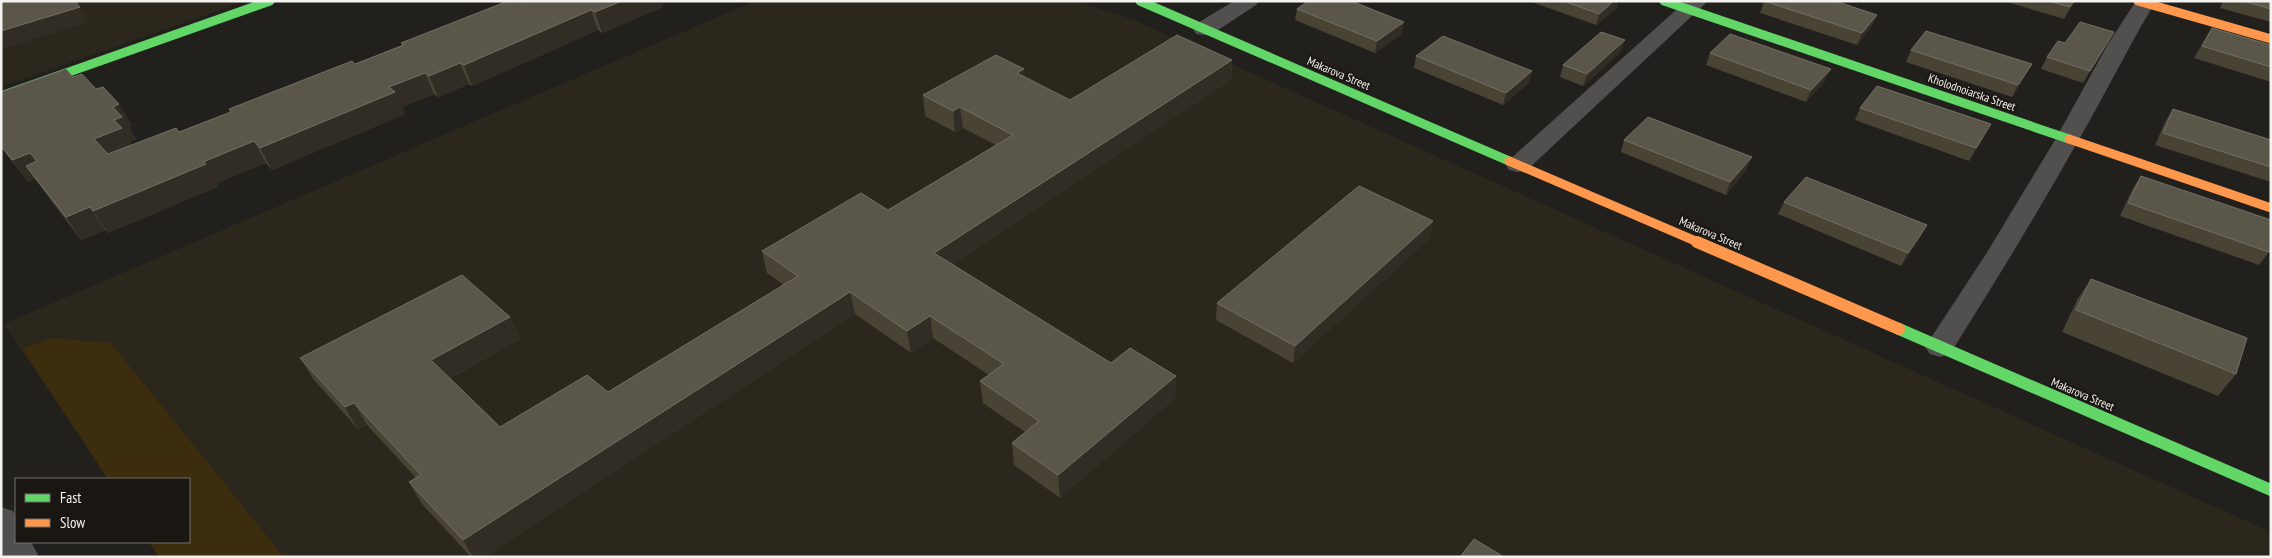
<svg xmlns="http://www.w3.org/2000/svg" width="2272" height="558" font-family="'PT Sans Narrow',sans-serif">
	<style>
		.built { fill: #2b271d }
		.green { fill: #3c2d0e }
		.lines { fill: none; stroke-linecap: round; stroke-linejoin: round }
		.street { fill: #51504f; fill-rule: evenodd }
		.fast-far1 { stroke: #63d668; stroke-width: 9 }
		.fast { stroke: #63d668; stroke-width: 12 }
		.slow-far1 { stroke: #ff974d; stroke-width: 9 }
		.slow { stroke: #ff974d; stroke-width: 12 }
		.wall { fill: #494336 }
		.shaded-wall { fill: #312d24 }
		.building { fill: #5b564a; stroke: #746f64 }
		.labels { text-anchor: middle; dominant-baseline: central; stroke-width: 4; stroke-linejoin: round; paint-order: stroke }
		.street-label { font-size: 12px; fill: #f5f3ef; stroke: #1a1712 }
	</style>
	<rect width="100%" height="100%" fill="#21201d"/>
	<!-- built -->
	<path class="built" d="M1,1H246L1,87Z
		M755,1H1076L1134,20L2271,532V557H159L149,542H189V479H108L4,324Z"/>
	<!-- green -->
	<path class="green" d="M50,338L111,343L284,557H159L149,542H189V479H108L22,349Z"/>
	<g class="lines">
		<!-- street -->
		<path class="street" d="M1234,1H1259L1256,5L1212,34L1204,35L1196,34L1193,29L1196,24Z
			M1686,1H1708L1527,170L1518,172L1509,170L1506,165L1509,160Z
			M2136,1H2156C2128,47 2105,95 2078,141C2037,214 1994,284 1950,354L1940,357L1930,354L1925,347L1986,254L2055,140L2108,44Z
			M1,507L13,511L16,516V542H31L39,557H4L1,551Z"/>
		<!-- fast-far1 -->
		<path class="fast-far1" d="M1140,1L1509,161
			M1664,1L2069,139
			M1,96L270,1"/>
		<!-- fast -->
		<path class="fast" d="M1899,329L2271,490"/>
		<!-- slow-far1 -->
		<path class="slow-far1" d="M2138,1L2271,39
			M2069,139L2271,208
			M1509,161L1700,243"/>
		<!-- slow -->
		<path class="slow" d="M1697,242L1899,329"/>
	</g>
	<!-- wall -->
	<path class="wall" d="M1529,1H1618L1616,9L1596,25Z
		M1764,1L1872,26L1857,45L1760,13Z
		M2004,1H2075L2064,19Z
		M2223,1H2271V22L2220,8Z
		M521,2L662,4L663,7L602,33L598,30L472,86L469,84L438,97L434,94L402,107L405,114L272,170L266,163L217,183L219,186L108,233L105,230L81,240L35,179L28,182L1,147V92L73,77L96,89L119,104L132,126L129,127L136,139L130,141L132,145L179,132L230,112L229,109L355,64L402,45L401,43Z
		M1297,9L1402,34L1375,53L1295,20Z
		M2212,28L2271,45V82L2194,58Z
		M2065,43H2107L2083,83L2041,69L2047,57Z
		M1911,50L2025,76L2012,97L1906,62Z
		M1621,52L1583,86L1560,77L1563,65Z
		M1710,53L1825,81L1806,102L1706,65Z
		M1416,56L1529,83L1503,105L1414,68Z
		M1232,60L1231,80L952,265L1111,363L1176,376L1175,398L1060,498L1014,465L1012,443L1025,432L983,403L980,381L989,375L933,338L911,353L855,314L484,557H471L422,504L409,482L416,478L367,425L358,429L314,380L300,358L510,317L520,339L450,378L500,427L608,392L784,285L767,273L762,251L888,210L996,145L963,128L955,132L925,116L923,95L1024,77L1070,100Z
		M1860,108L1984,137L1969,161L1855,120Z
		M2173,109L2271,140V182L2155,145L2165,122Z
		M1624,140L1747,169L1726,195L1621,152Z
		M2141,176L2269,252L2259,265L2120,216L2133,188Z
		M1784,202L1927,225L1920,238L1901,266L1778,214Z
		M1433,221L1430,238L1293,363L1216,320L1217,303Z
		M2091,279L2236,374L2218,396L2062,332L2077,300Z"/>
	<!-- shaded-wall -->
	<path class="shaded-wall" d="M622,1H669L662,4L663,7L602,33L595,12Z
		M1614,1H1618L1616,9L1596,25L1599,14Z
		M2074,1H2075L2064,19L2070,7Z
		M80,7L89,22L1,50V31Z
		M591,10L598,30L472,86L464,65Z
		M1877,15L1872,26L1857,45L1862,33Z
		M1404,22L1402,34L1375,53L1377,41Z
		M1625,40L1621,52L1583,86L1587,74Z
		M1232,60L1231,80L937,275L934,253Z
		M460,63L469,84L438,97L429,76Z
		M2032,64L2025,76L2012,97L2018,85Z
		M1024,69L1025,89L1017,73Z
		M1831,69L1825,81L1806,102L1811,90Z
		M1532,71L1529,83L1503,105L1506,93Z
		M425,73L434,94L402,107L405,114L272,170L260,148L389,87Z
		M119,104L132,126L129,127L136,139L130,141L136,150L108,161L94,139L114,120L113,107Z
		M960,107L963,128L955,132L953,111Z
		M1991,124L1984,137L1969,161L1976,148Z
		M254,141L266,163L217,183L219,186L108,233L93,211L203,162Z
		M30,153L46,175L26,166L35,179L28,182L12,160Z
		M1752,157L1747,169L1726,195L1730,182Z
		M90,207L105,230L81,240L66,217Z
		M1433,221L1430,238L1293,363L1295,346Z
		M1927,225L1920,238L1901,266L1908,253Z
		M850,292L855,314L484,557H473L463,540Z
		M930,316L933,338L911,353L907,331Z
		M510,317L520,339L442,382L431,360Z
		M1176,376L1175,398L1060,498L1058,475Z
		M354,403L367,425L358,429L345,407Z"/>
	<!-- building -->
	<path class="building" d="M1,1H75L80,7L1,31Z
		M508,1H519L521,2L523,1H622L595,12L591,10L464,65L460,63L429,76L425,73L389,87L395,92L260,148L254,141L203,162L206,164L93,211L90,207L66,217L26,166L37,161L30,153L12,160L1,146V92L66,69L73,77L82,74L96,89L103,87L119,104L113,107L122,117L114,120L122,128L94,139L108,154L176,128L179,132L231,112L229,109L352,61L355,64L404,45L401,43Z
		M1308,1H1351L1404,22L1377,41L1297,9Z
		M1564,1H1614L1599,14Z
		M1764,1H1835L1877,15L1862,33Z
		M2049,1H2074L2070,7Z
		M2243,1H2271V9Z
		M2080,22L2114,32L2090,71L2047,57L2058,41L2065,43Z
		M2212,28L2271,45V67L2202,46Z
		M1926,31L2032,64L2018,85L1911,50Z
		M1601,32L1625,40L1587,74L1563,65Z
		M1730,34L1831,69L1811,90L1710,53Z
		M1177,35L1232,60L934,253L1111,363L1130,348L1176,376L1058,475L1012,443L1039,421L980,381L1004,364L930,316L907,331L850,292L463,540L409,482L421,475L354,403L345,407L300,358L462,275L510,317L431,360L500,427L587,375L608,392L798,276L762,251L861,193L888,210L1013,135L960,107L953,111L923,95L996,55L1024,69L1017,73L1070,100Z
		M1443,36L1532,71L1506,93L1416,56Z
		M1877,86L1991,124L1976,148L1860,108Z
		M2173,109L2271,140V167L2163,133Z
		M1648,117L1752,157L1730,182L1624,140Z
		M2141,176L2271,220V247L2269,252L2128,203Z
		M1806,177L1927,225L1908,253L1784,202Z
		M1359,186L1433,221L1295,346L1217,303Z
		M2091,279L2247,338L2236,374L2076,310Z
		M1474,539L1504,557H1460Z"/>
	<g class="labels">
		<!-- street labels -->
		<g class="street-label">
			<text transform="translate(1339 73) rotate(23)">Makarova Street</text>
			<text transform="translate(1972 92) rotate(19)">Kholodnoiarska Street</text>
			<text transform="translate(1711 233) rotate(23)">Makarova Street</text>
			<text transform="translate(2083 394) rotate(23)">Makarova Street</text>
		</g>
	</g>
	<!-- border -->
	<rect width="2272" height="558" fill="none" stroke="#f5f3ef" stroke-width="5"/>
	<!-- legend -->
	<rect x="15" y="478" width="175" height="65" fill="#1a1712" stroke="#726f6a"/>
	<rect x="25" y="494" width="25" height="8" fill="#63d668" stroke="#726f6a"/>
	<text x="60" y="503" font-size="15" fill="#f5f3ef">Fast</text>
	<rect x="25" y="519" width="25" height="8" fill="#ff974d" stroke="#726f6a"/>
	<text x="60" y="528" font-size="15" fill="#f5f3ef">Slow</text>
</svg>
